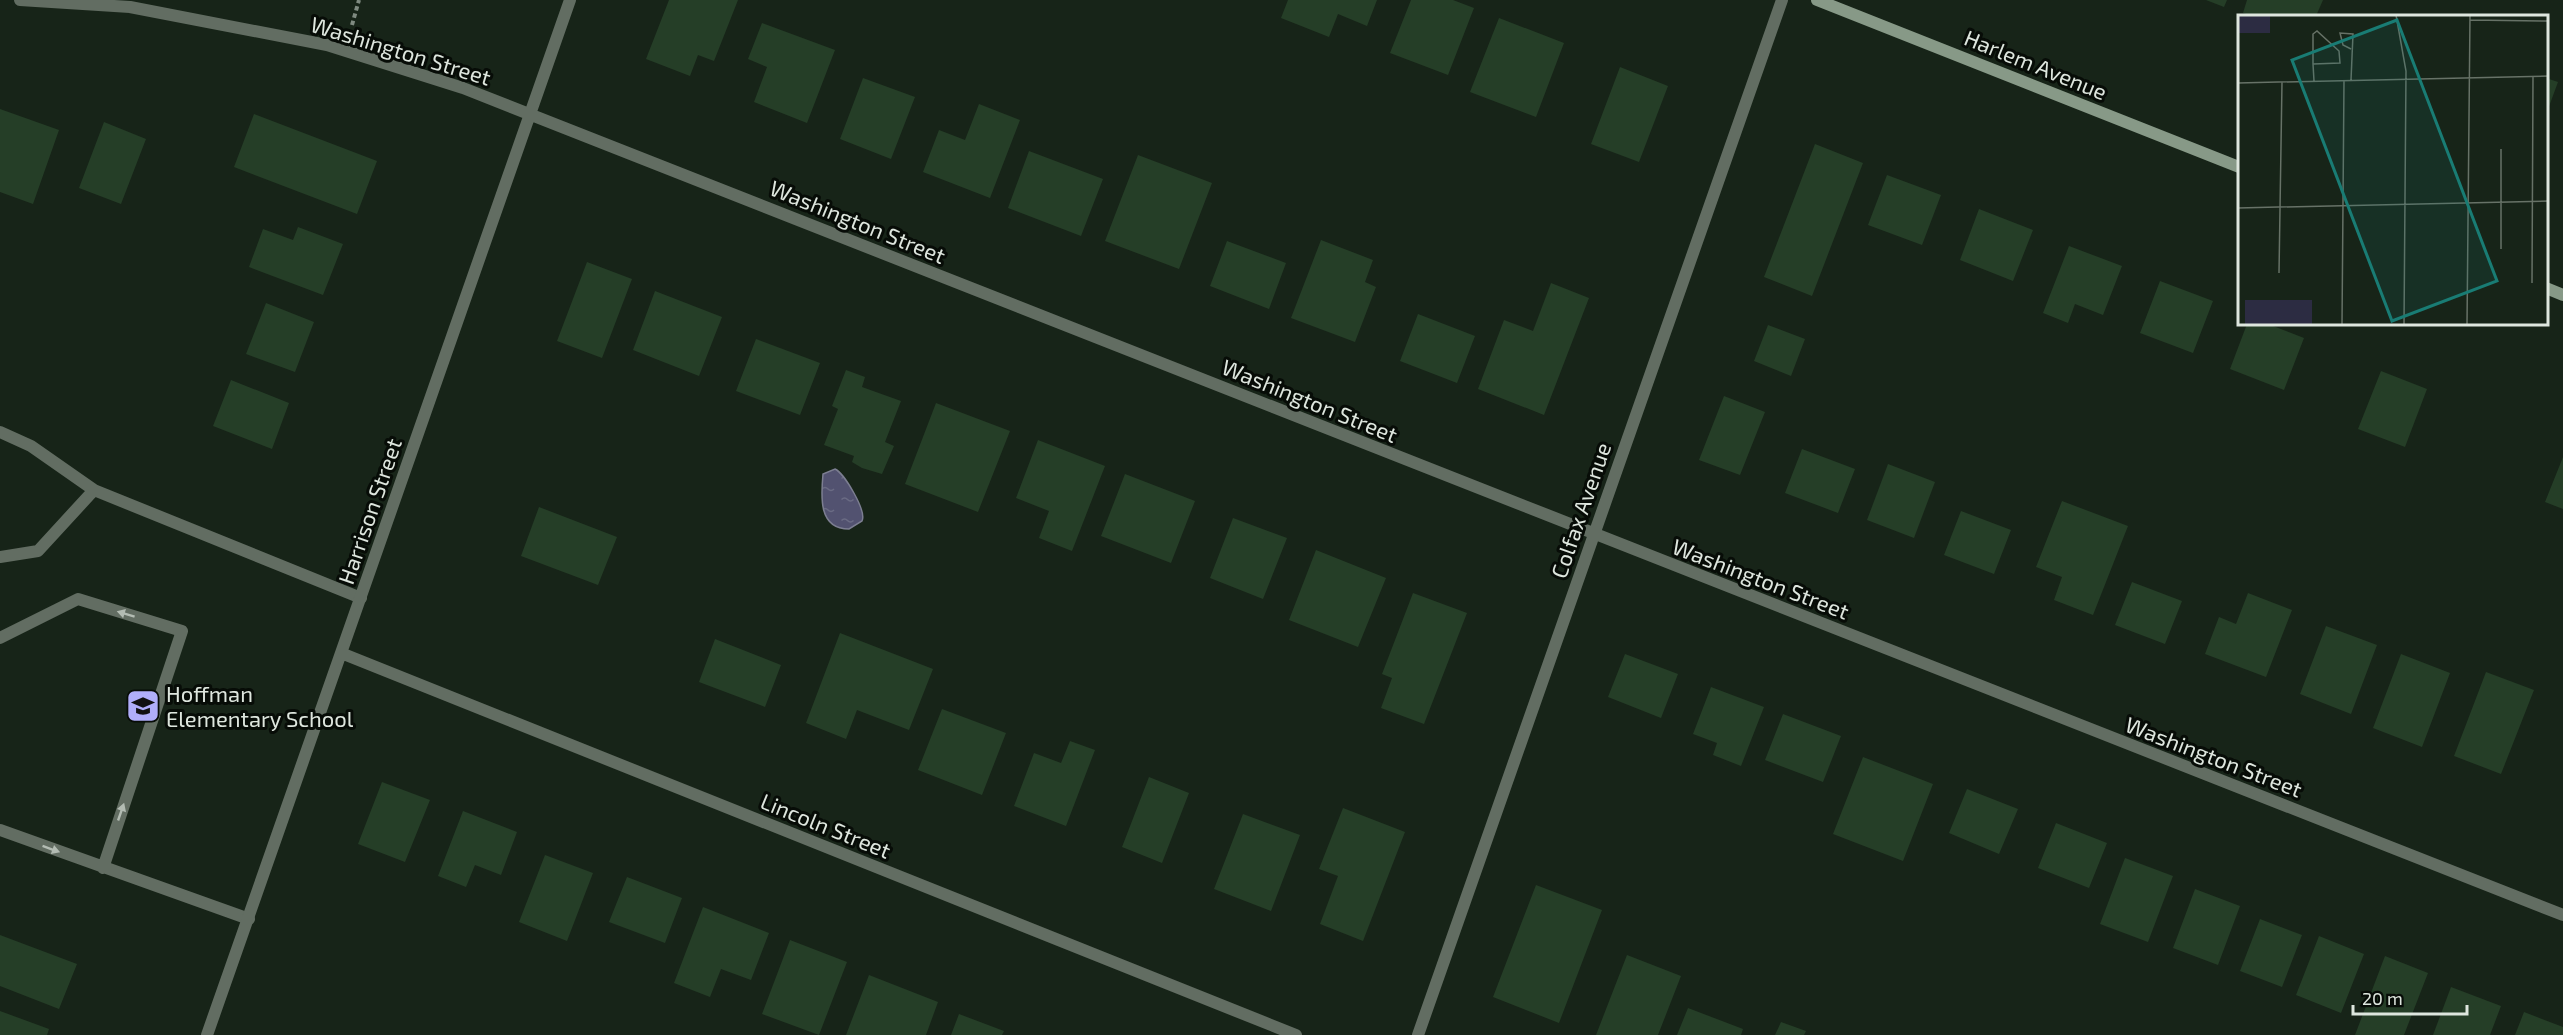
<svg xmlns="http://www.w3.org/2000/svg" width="2563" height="1035" font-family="'Exo 2',sans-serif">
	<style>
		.water { fill: url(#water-ripples); stroke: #7c7e91; stroke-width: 1.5 }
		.building { fill: #253e27 }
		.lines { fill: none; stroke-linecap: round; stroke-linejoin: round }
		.path { stroke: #7f8a80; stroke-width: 4; stroke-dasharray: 4.5 3; stroke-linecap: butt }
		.lane { stroke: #626d62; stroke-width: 12 }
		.street { stroke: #626d62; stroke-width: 12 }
		.secondary { stroke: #879987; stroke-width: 12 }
		.oneway { fill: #b3bcb3 }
		.labels { text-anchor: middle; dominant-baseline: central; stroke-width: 6; stroke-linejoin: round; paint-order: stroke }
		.street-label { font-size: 22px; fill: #dee6de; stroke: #070c07 }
		.poi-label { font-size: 22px; fill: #dee6de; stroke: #070c07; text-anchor: start }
		.inset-road { fill: none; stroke: #677267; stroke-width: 1.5 }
		.view { fill: #197c74; fill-opacity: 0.15; stroke: #197c74; stroke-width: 3 }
		.inset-edge { fill: none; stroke: #dee6de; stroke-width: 3 }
	</style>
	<defs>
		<pattern id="water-ripples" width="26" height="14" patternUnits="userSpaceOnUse" patternTransform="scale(1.5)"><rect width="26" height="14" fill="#525270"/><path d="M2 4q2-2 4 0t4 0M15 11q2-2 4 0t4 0" fill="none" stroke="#6a6b84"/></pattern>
	</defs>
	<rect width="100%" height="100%" fill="#172418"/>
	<!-- water -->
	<path class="water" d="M835,469C844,473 867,511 862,521L849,529C818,529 821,496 823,474Z"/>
	<!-- building -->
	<path class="building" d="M669,0H738L714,61L698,55L690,76L646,59Z
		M1288,0H1377L1367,26L1338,14L1329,37L1281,18Z
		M1411,0H1453L1474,8L1448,75L1390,53Z
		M2206,0H2227L2224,7Z
		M2247,0H2323L2316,16H2252L2243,13Z
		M1499,18L1564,43L1536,117L1470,92Z
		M762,23L835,50L807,123L754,102L767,67L748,59Z
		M1620,67L1668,86L1639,162L1591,144Z
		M863,78L915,97L891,159L840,139Z
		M2546,78L2558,82L2547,112H2546Z
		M979,104L1020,120L990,198L923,172L939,130L965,140Z
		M0,109L59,130L33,204L0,192Z
		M254,114L377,161L357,214L234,167Z
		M104,122L146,139L121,204L79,188Z
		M1815,144L1863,163L1812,296L1764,277Z
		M1029,151L1103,179L1081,236L1008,208Z
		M1138,155L1212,183L1179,269L1105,241Z
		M1887,175L1941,195L1922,245L1868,225Z
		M1979,209L2033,230L2013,281L1960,260Z
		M298,227L343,244L323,295L249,267L263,229L293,240Z
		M1321,240L1373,260L1365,282L1376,287L1355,342L1291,318Z
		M1227,241L1286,263L1269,309L1210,286Z
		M2069,246L2122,266L2103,315L2075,304L2068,323L2043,313Z
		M587,262L632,279L602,358L557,341Z
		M2160,281L2213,301L2193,353L2140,333Z
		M1551,283L1589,298L1544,415L1478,389L1504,320L1533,331Z
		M655,291L722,317L699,376L633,350Z
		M266,303L314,322L295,372L246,354Z
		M1418,314L1475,336L1457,383L1400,361Z
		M2247,324H2268L2304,338L2284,390L2230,369Z
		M1768,325L1805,339L1791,376L1754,361Z
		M756,339L820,363L800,415L736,391Z
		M846,370L865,377L862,387L901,401L885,442L894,446L882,474L862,468L852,462L854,456L824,445L838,409L832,406Z
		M2381,371L2427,389L2405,447L2358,429Z
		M231,380L289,403L272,449L213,426Z
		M1724,396L1765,412L1740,475L1699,460Z
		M936,403L1010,431L978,512L905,484Z
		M1038,440L1105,466L1072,551L1039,538L1049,511L1016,498Z
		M1802,449L1855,469L1838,513L1785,493Z
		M2563,457V509L2545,502Z
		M1888,464L1935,482L1914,538L1867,520Z
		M1125,474L1195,501L1171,563L1101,536Z
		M2062,501L2128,526L2093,615L2054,600L2062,577L2036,567Z
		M539,507L617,537L598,585L521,556Z
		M1961,511L2011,530L1994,574L1944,555Z
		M1233,518L1287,538L1263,599L1210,578Z
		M1316,550L1386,578L1358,647L1289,620Z
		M2132,582L2182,601L2165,644L2115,625Z
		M1413,593L1467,613L1424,724L1381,708L1392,678L1382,674Z
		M2248,593L2292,610L2266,677L2205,654L2219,617L2236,624Z
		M2326,626L2377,645L2351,714L2300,694Z
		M840,633L933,669L909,730L857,710L846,739L806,723Z
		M715,639L781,665L765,707L699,682Z
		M1625,654L1678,674L1661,718L1608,697Z
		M2401,654L2450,673L2422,747L2373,728Z
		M2486,672L2534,690L2501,774L2454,756Z
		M1711,687L1764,707L1741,766L1713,755L1717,743L1693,734Z
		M942,709L1006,733L982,795L918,770Z
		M1783,714L1841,736L1823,782L1765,760Z
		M1070,741L1095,750L1066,826L1014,806L1034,753L1061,763Z
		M1863,757L1933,784L1903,861L1833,834Z
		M1149,777L1189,793L1162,863L1122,847Z
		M382,782L430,800L405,862L358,844Z
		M1967,789L2018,809L1999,854L1949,833Z
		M1343,808L1405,832L1363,941L1320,924L1338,876L1319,869Z
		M463,811L517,832L501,875L475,865L466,887L438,876Z
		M1243,814L1300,835L1271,911L1214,889Z
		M2056,823L2107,843L2089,888L2038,868Z
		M545,855L593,873L567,941L519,922Z
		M2125,858L2173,876L2148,942L2100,924Z
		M627,877L682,898L665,943L609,922Z
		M1536,885L1602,910L1559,1023L1493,997Z
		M2195,889L2240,906L2218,965L2173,948Z
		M703,907L769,933L751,980L721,969L710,997L674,983Z
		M2260,919L2302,935L2282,987L2240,971Z
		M0,935L77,964L59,1009L0,986Z
		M2319,936L2364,954L2341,1013L2296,995Z
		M790,940L847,962L819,1035L762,1014Z
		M1627,955L1681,976L1658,1035H1596Z
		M2385,956L2428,973L2404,1035H2355Z
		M869,975L938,1002L926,1035H846Z
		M2451,987L2501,1006L2490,1035H2433Z
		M1688,1008L1743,1029L1741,1035H1677Z
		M0,1011L49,1029L47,1035H0Z
		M2524,1012L2563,1027V1035H2515Z
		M959,1014L1004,1031L1002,1035H951Z
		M1781,1022L1806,1031L1804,1035H1775Z"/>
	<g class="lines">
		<!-- path -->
		<path class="path" d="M352,25L359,0"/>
		<!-- lane -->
		<path class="lane" d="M0,432L31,446L94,490L361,598
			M0,557L38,551L94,490
			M0,638L78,599L182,631L103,868
			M0,830L249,919"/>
		<!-- street -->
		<path class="street" d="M20,0L130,7L327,45L463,88L2563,915
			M341,653L1296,1035
			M207,1035L570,0
			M1418,1035L1782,0"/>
		<!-- secondary -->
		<path class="secondary" d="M1817,0L2239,167
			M2546,288L2563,295"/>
	</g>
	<!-- one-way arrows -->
	<defs><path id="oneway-solid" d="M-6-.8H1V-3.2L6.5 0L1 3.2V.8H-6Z" transform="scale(1.5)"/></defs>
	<g class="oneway">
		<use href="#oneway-solid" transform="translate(126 614) rotate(-163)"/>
		<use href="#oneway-solid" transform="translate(121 812) rotate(-71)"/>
		<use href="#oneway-solid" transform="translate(51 849) rotate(20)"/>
	</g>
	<!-- icons -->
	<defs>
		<symbol id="school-square" viewBox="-11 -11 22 22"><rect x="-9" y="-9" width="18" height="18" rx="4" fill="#b0aefa" stroke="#070c07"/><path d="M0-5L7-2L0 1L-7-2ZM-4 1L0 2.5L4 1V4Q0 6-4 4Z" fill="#111"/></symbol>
	</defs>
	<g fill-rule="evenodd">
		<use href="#school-square" x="124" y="687" width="38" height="38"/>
	</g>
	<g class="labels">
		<!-- street labels -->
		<g class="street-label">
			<text transform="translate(401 50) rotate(17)">Washington Street</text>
			<text transform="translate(2036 64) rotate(22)">Harlem Avenue</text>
			<text transform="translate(858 221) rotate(22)">Washington Street</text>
			<text transform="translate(1310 400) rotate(22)">Washington Street</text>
			<text transform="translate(1580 510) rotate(-71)">Colfax Avenue</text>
			<text transform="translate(369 511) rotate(-71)">Harrison Street</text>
			<text transform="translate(1761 578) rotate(21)">Washington Street</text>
			<text transform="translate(2214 756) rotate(21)">Washington Street</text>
			<text transform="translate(826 825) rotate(22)">Lincoln Street</text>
		</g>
		<!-- poi labels -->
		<g class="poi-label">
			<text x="166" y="693">Hoffman<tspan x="166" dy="25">Elementary School</tspan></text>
		</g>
	</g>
	<!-- overview -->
	<g transform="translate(2238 15)">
		<rect width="310" height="310" fill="#172418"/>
		<path d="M0,0H32V18H0ZM7,285H74V310H7Z" fill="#2c2c42"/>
		<path class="inset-road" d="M158,0L168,56L166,310M232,5L311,6M75,49L102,48L101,36L79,16L75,19V49L76,66M113,65L115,19L102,18L105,30L113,34M0,68L311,61M0,193L311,186M263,234V134M41,258L44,67M294,268L295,61M104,310L106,65M229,310L232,0"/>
		<path class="view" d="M159,5L259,266L154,306L54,45Z"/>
		<rect width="310" height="310" class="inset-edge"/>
	</g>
	<!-- scale -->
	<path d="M2353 1005v9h114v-9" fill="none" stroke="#dee6de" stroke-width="3"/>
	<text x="2362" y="1005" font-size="18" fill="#dee6de" stroke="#070c07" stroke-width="4.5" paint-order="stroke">20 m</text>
</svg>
